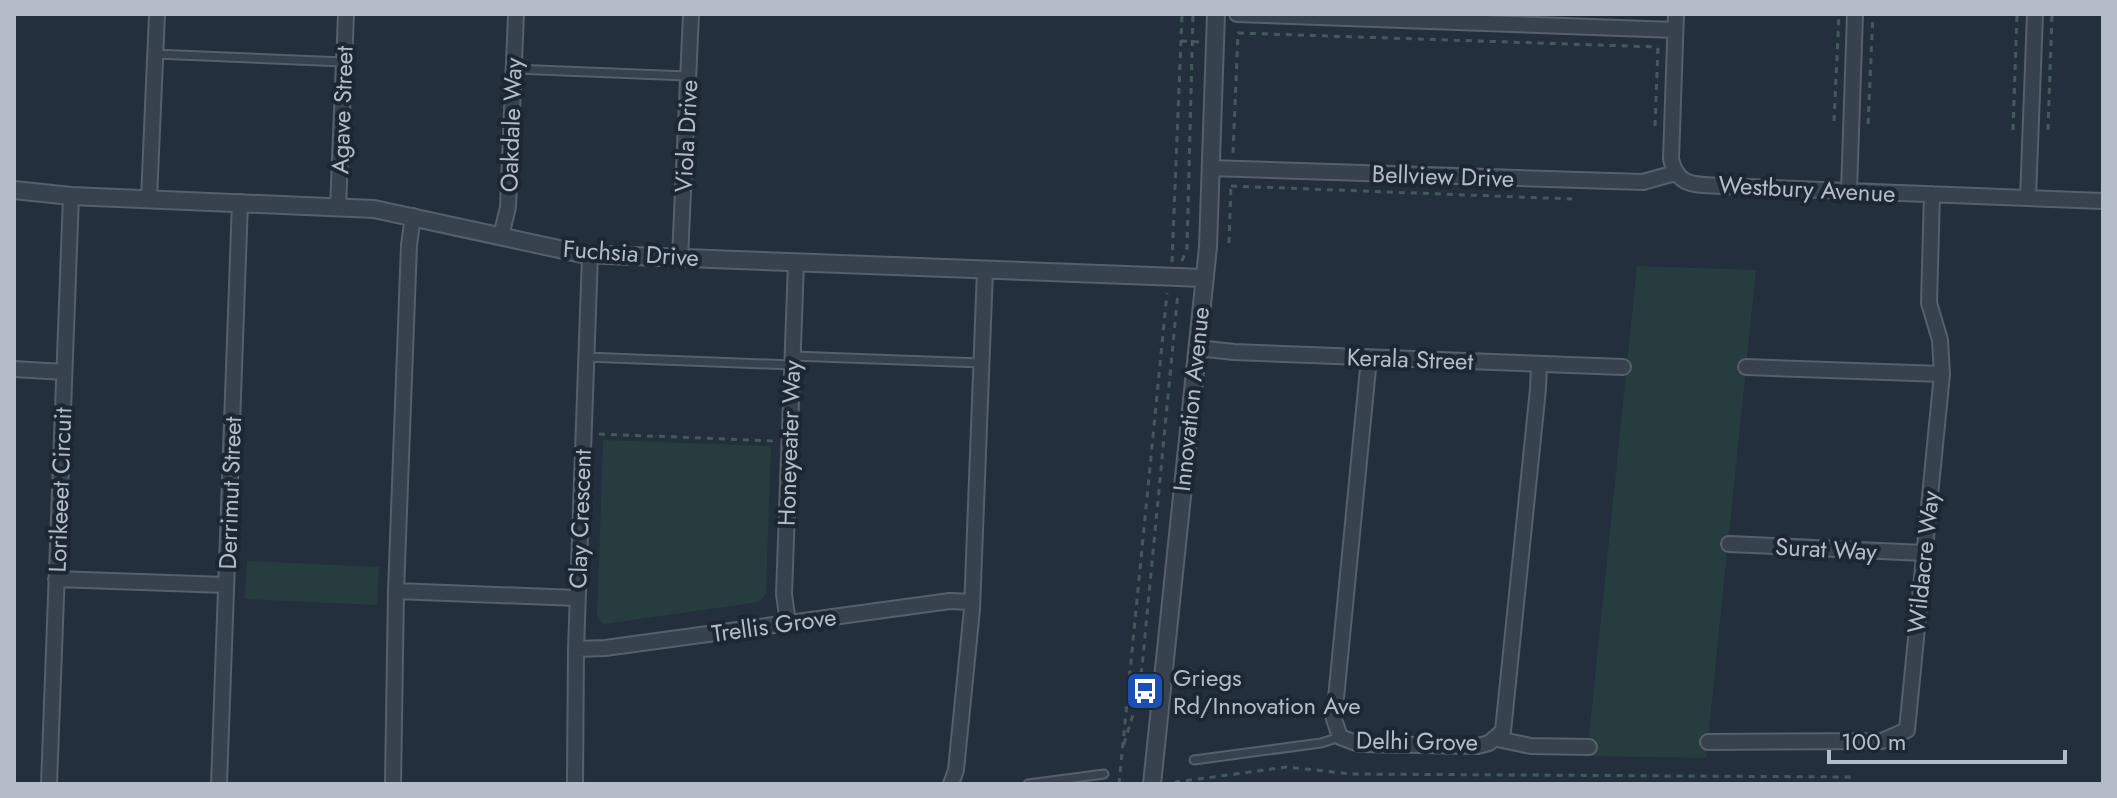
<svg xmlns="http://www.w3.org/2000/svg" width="2117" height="798" font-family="Jost,sans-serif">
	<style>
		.green { fill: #263c3f }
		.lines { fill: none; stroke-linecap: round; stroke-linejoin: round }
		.service-casing { stroke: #565f6c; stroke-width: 11 }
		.minor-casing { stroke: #565f6c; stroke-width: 18 }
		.tertiary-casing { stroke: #565f6c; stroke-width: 20 }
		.path { stroke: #44595c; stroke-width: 3; stroke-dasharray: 6 6; stroke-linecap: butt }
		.service { stroke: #38414e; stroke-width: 7 }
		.minor { stroke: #38414e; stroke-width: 14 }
		.tertiary { stroke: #38414e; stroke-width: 16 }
		.labels { text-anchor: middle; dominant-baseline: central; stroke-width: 8; stroke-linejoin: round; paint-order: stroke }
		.street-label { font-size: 24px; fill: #b4bcc9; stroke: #1d2633 }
		.poi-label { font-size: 24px; fill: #b4bcc9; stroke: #1d2633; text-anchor: start }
	</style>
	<rect width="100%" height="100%" fill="#242f3e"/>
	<!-- green -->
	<path class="green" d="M1637,266L1756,270L1706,758L1587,756Z
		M603,440L771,446L766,594L759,602L604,624L597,618Z
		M247,561L379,567L377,605L245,599Z"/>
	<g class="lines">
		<defs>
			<path id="service" d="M155,54L344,62
				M514,69L687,76
				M793,356L981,363
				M586,357L792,365
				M1194,760L1321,743L1340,737
				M1028,784L1104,774"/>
			<path id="minor" d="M1237,14L1675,30
				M1676,14L1671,159C1678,189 1698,184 1723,186L2103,201
				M1210,168L1643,182L1675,173
				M1849,191L1855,14
				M2028,198L2035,14
				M149,199L157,14
				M338,207L346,14
				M501,236L508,207L516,14
				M680,258L691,14
				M1197,348L1234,352L1623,367
				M1369,358L1334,719L1340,737L1359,744L1478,746L1489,743L1503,731L1538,389L1539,364
				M1746,367L1942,374
				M14,369L64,372
				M1729,544L1924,553
				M56,579L226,585
				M396,591L577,598
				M788,623L784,594L796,263
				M576,649L605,648L950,601L972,602
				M1497,739L1531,746L1589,747
				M1708,742L1882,741L1907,730L1942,374L1940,340L1929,303L1932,194
				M49,784L71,196
				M219,784L240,202
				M393,784L396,591L409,245L413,216
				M575,784L576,649L590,255
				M951,784L956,770L972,609L985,270"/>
			<path id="tertiary" d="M14,190L71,196L374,209L582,254L1204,278
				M1152,784L1208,247L1216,14"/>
		</defs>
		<!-- service casing -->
		<use href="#service" class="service-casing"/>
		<!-- minor casing -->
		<use href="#minor" class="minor-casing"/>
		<!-- tertiary casing -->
		<use href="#tertiary" class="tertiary-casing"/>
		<!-- path -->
		<path class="path" d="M1181,41L1201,42
			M1834,121L1839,14
			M1868,124L1873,14
			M1655,126L1658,46
			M2013,130L2017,14
			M2048,130L2052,14
			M1233,153L1238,33L1658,47
			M1231,186L1572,199
			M1229,243L1231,184
			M1182,261L1187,248L1193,14
			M1172,262L1182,14
			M599,434L776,441
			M1124,744L1136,705L1142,667L1178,292
			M1119,784L1167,293
			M1176,784V782L1287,767L1352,774L1852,777"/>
		<!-- service -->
		<use href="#service" class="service"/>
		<!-- minor -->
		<use href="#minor" class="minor"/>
		<!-- tertiary -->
		<use href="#tertiary" class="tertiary"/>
	</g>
	<!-- icons -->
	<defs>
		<symbol id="bus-square" viewBox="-11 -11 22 22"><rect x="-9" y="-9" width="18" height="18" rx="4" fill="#1a4fb4" stroke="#1d2633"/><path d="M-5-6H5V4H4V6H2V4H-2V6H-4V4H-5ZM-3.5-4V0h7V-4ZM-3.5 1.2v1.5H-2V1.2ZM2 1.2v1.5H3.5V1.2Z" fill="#fff"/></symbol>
	</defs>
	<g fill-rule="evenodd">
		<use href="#bus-square" x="1123" y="669" width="44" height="44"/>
	</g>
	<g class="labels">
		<!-- street labels -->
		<g class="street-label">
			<text transform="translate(342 110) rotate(-88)">Agave Street</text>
			<text transform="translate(511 125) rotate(-88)">Oakdale Way</text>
			<text transform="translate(686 136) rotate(-87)">Viola Drive</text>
			<text transform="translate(1443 176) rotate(2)">Bellview Drive</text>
			<text transform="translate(1807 189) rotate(3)">Westbury Avenue</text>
			<text transform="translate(631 253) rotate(4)">Fuchsia Drive</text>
			<text transform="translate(1410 359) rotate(2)">Kerala Street</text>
			<text transform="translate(1191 399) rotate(-84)">Innovation Avenue</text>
			<text transform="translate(789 443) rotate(-88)">Honeyeater Way</text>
			<text transform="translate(60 490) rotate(-88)">Lorikeeet Circuit</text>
			<text transform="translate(230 493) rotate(-88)">Derrimut Street</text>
			<text transform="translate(580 519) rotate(-88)">Clay Crescent</text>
			<text transform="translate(1826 549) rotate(3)">Surat Way</text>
			<text transform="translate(1923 562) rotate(-84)">Wildacre Way</text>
			<text transform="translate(774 625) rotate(-8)">Trellis Grove</text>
			<text transform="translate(1417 741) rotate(1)">Delhi Grove</text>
		</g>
		<!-- poi labels -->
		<g class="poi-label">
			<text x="1173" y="677">Griegs<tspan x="1173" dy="28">Rd/Innovation Ave</tspan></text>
		</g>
	</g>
	<!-- border -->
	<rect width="2117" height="798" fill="none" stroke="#b4bcc9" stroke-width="32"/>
	<!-- scale -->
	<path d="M1829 750v12h236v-12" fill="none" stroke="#b4bcc9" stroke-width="4"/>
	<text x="1841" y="750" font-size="24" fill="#b4bcc9" stroke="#1d2633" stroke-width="6" paint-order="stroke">100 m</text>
</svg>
